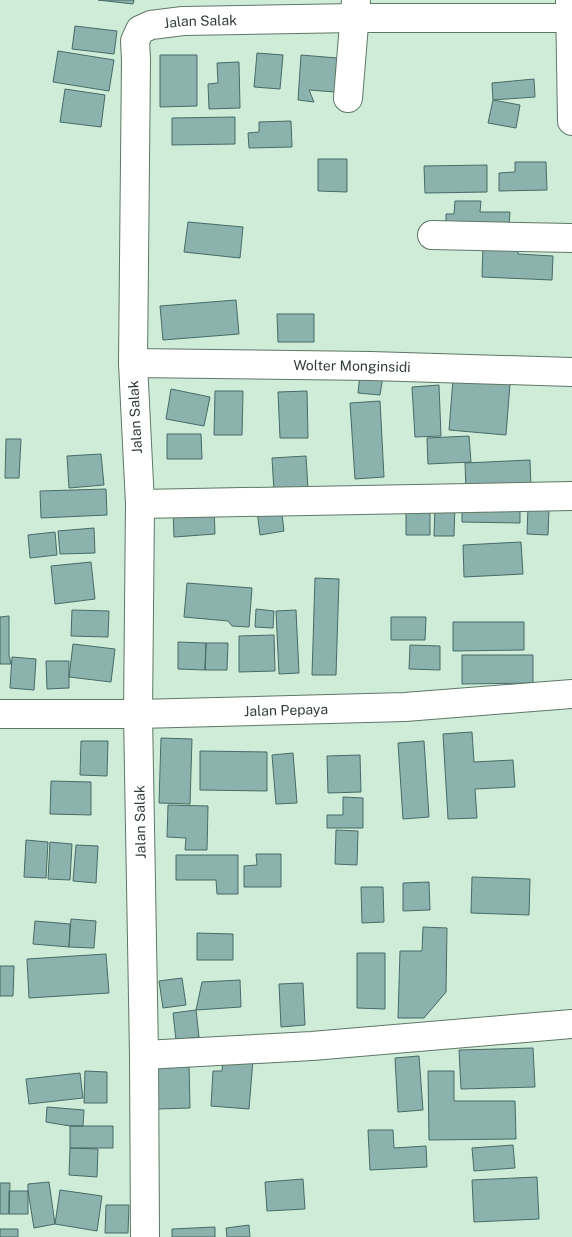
<svg xmlns="http://www.w3.org/2000/svg" width="572" height="1237" font-family="'Public Sans',sans-serif">
	<style>
		.building { fill: #8cb2ad; stroke: #476b66 }
		.lines { fill: none; stroke-linecap: round; stroke-linejoin: round }
		.minor-casing { stroke: #5e7866; stroke-width: 30 }
		.major-casing { stroke: #5e7866; stroke-width: 30 }
		.minor { stroke: #fff; stroke-width: 28 }
		.major { stroke: #fff; stroke-width: 28 }
		.labels { text-anchor: middle; dominant-baseline: central; stroke-width: 4; stroke-linejoin: round; paint-order: stroke }
		.street-label { font-size: 14px; fill: #323e36; stroke: #fff }
	</style>
	<rect width="100%" height="100%" fill="#ceecd7"/>
	<!-- building -->
	<path class="building" d="M98,0H134L133,4Z
		M75,26L117,31L114,54L72,49Z
		M58,51L114,60L109,91L53,82Z
		M257,53L283,55L280,89L254,87Z
		M160,55H197V106L160,107Z
		M301,55L337,58L335,92L309,90L314,102L298,100Z
		M239,62L240,108L209,109L208,84L218,83L217,63Z
		M534,79L535,97L493,100L492,83Z
		M65,89L105,95L101,127L60,122Z
		M493,100L520,105L516,128L488,123Z
		M235,117V144L172,145V118Z
		M291,121L292,147L249,148L248,133L259,132V122Z
		M318,159H347V192L318,191Z
		M515,162H546L547,190L499,191V173L515,172Z
		M487,165V192L425,193L424,166Z
		M455,201H481L480,212H510L509,226L446,225V214H454Z
		M188,222L243,227L240,258L184,252Z
		M483,245L518,246V254L553,256L552,280L482,277Z
		M236,300L239,334L163,340L160,306Z
		M277,314H314V342H278Z
		M360,374L383,376L380,395L358,393Z
		M453,379L510,384L506,435L449,430Z
		M439,385L441,436L415,437L412,387Z
		M171,389L210,397L204,426L166,419Z
		M215,391H243L242,435H214Z
		M307,391L308,438H280L278,392Z
		M380,401L384,477L355,479L350,403Z
		M167,434H201L202,459H167Z
		M469,436L471,462L428,464L427,438Z
		M6,439H21L19,478H5Z
		M101,454L104,485L69,488L67,456Z
		M306,456L308,489L274,492L272,458Z
		M530,460L531,489L466,492L465,463Z
		M106,489L107,515L41,518L40,491Z
		M462,502L520,503V523L462,522Z
		M406,504H430V535H406Z
		M435,505H455L454,536H434Z
		M281,506L284,531L260,535L257,510Z
		M214,507L215,534L174,537L173,510Z
		M528,507L549,508L548,535L527,534Z
		M94,528L95,553L60,554L58,531Z
		M55,532L57,555L30,558L28,535Z
		M521,542L523,574L464,577L463,545Z
		M91,562L95,599L55,604L51,566Z
		M315,578L339,579L336,675H312Z
		M187,583L252,588L249,627L232,626L228,621L184,617Z
		M256,609L274,611L273,628L255,627Z
		M72,610L109,611L108,637L71,636Z
		M296,610L299,673L279,674L276,611Z
		M9,616V655L11,664H0V617Z
		M391,617H426L425,640H391Z
		M453,622H524V650L453,651Z
		M274,635L275,671L239,672V636Z
		M178,642L206,643L205,670L178,669Z
		M206,643H228L227,670H205Z
		M73,644L115,649L111,682L69,677Z
		M410,645L440,646V670L409,669Z
		M462,655H533V683L462,684Z
		M12,657L36,659L34,690L10,688Z
		M46,661H69V688L47,689Z
		M472,732L474,762L513,760L515,787L475,789L477,818L448,819L443,734Z
		M161,738L192,739L190,804L159,803Z
		M81,741H108L107,776L80,775Z
		M424,741L429,817L403,819L398,743Z
		M200,751L267,752V791L200,790Z
		M293,753L297,803L276,804L272,755Z
		M360,755L361,792L328,793L327,756Z
		M51,781L91,782V815L50,814Z
		M343,797L363,798V828H327V815H343Z
		M168,805L208,806L207,850H185L186,838L167,837Z
		M336,830L358,831L357,865L335,864Z
		M26,840L48,842L46,878L24,877Z
		M50,842L72,844L70,880L48,879Z
		M76,845L98,846L96,883L73,881Z
		M256,854H281V887H244V866L257,865Z
		M176,855H238V894H217L216,880H176Z
		M472,877L530,879L529,915L471,913Z
		M429,882L430,910L403,911V883Z
		M361,887H383L384,922L362,923Z
		M71,919L96,921L94,948L69,947Z
		M35,921L70,924L69,947L33,944Z
		M423,927L447,928L446,992L424,1018H398L400,951H422Z
		M197,933L233,934V960H197Z
		M357,953H385V1009L357,1008Z
		M106,954L109,993L29,998L27,959Z
		M0,966H14L13,996H0Z
		M182,978L186,1005L163,1008L159,981Z
		M240,980L241,1007L196,1010L202,982Z
		M303,983L305,1025L281,1027L279,984Z
		M196,1010L199,1037L176,1040L173,1013Z
		M533,1048L535,1087L461,1089L459,1050Z
		M419,1056L423,1110L398,1112L395,1058Z
		M223,1058L253,1060L249,1109L211,1106L213,1071H222Z
		M157,1064H189L190,1108L157,1109Z
		M85,1071L107,1072V1103H84Z
		M428,1071H454V1101H515L516,1139L429,1140Z
		M80,1073L83,1098L29,1104L26,1079Z
		M47,1107L84,1110L83,1126H70L46,1122Z
		M70,1126H113V1148H70Z
		M368,1130H393L394,1148L426,1146L427,1167L370,1170Z
		M513,1145L515,1168L474,1171L472,1148Z
		M70,1148L98,1149L97,1177L69,1175Z
		M537,1177L539,1219L474,1222L472,1180Z
		M303,1179L305,1209L267,1211L265,1182Z
		M49,1182L55,1224L34,1228L28,1191V1184Z
		M0,1183H10L9,1214H0Z
		M60,1190L102,1196L97,1231L55,1224Z
		M9,1191H28V1214H9Z
		M106,1205H129L128,1233H105Z
		M249,1225L250,1237H227L226,1228Z
		M215,1227V1237H172V1229Z
		M0,1229H18V1237H0Z"/>
	<g class="lines">
		<defs>
			<g id="minor">
				<path d="M348,98L356,0"/>
				<path d="M432,235L572,238"/>
				<path id="s1" d="M133,363L371,366L572,372"/>
				<path d="M140,504L572,496"/>
				<path id="s2" d="M0,714H138L405,707L572,694"/>
				<path d="M144,1055L312,1046L572,1024"/>
				<path id="s3" d="M145,1237L144,1055L138,714L140,504L133,363L136,60L135,41L140,30L151,25L183,21L355,18H572"/>
			</g>
			<path id="major" d="M570,0L572,121"/>
		</defs>
		<!-- minor casing -->
		<use href="#minor" class="minor-casing"/>
		<!-- major casing -->
		<use href="#major" class="major-casing"/>
		<!-- minor -->
		<use href="#minor" class="minor"/>
		<!-- major -->
		<use href="#major" class="major"/>
	</g>
	<g class="labels">
		<!-- street labels -->
		<g class="street-label">
			<text stroke="none"><textPath href="#s3" startOffset="1270">Jalan Salak</textPath></text>
			<text stroke="none"><textPath href="#s1" startOffset="219">Wolter Monginsidi</textPath></text>
			<text transform="translate(135 417) rotate(-93)">Jalan Salak</text>
			<text stroke="none"><textPath href="#s2" startOffset="286">Jalan Pepaya</textPath></text>
			<text transform="translate(140 822) rotate(-91)">Jalan Salak</text>
		</g>
	</g>
</svg>
